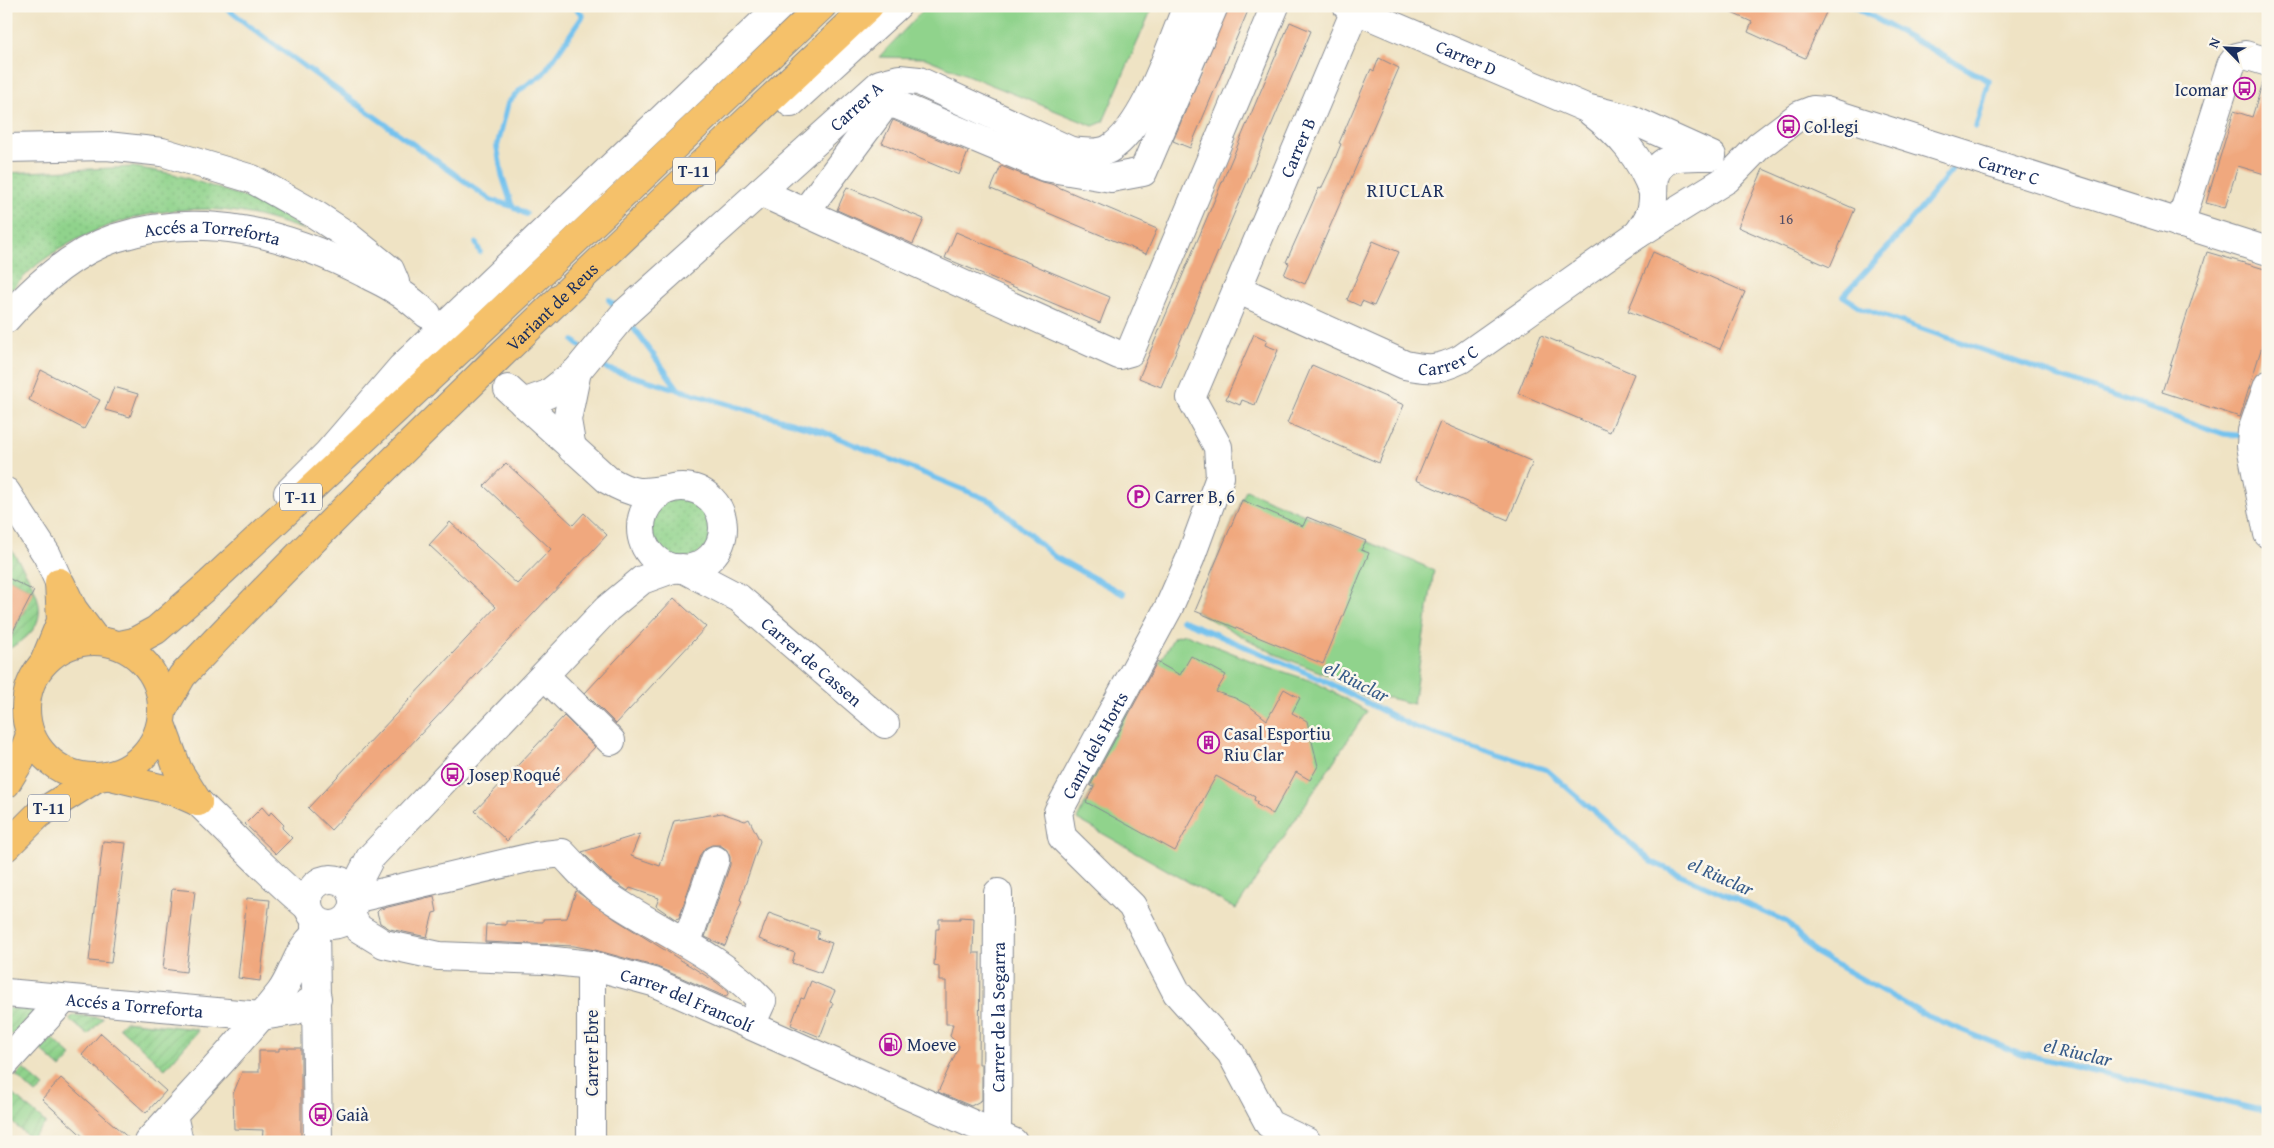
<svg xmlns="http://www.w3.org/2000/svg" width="2274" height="1148" font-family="'Gentium Book Plus',serif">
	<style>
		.grass { fill: url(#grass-dots); stroke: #568175 }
		.park { fill: #90d38c; stroke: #568175 }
		.garden { fill: url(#garden-furrows); stroke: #568175 }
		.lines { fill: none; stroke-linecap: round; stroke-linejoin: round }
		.stream { stroke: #74c2ee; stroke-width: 5.5 }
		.building { fill: #f0a87e }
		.minor-tunnel { stroke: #c5bfb0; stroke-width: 28; stroke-dasharray: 28 14; stroke-linecap: butt }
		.minor-casing { stroke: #858991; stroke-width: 30 }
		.highway-casing { stroke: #858991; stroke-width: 30 }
		.minor { stroke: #fff; stroke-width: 28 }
		.highway { stroke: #f5c16b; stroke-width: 28 }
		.labels { text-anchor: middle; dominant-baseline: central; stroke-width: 5; stroke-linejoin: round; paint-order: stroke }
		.number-label { font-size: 15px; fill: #504d66 }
		.shield { fill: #fbf7ec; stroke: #5e6b89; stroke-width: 1 }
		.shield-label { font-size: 16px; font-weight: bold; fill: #1b2f5e }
		.street-label { font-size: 18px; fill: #1b2f5e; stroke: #fbf7ec }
		.poi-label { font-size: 18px; fill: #1b2f5e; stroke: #fbf7ec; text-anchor: start }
		.neighbourhood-label { font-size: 19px; letter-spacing: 1px; fill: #1b2f5e; stroke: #fbf7ec }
		.water-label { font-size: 19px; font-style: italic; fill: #365b89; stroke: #fbf7ec }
	</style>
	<defs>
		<pattern id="grass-dots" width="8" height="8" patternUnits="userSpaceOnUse" patternTransform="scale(1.25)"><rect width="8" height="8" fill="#90d38c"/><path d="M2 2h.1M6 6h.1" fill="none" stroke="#7cb57b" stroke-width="1.8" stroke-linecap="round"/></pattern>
		<pattern id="garden-furrows" width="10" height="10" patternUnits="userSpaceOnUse" patternTransform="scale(1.25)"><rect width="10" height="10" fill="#90d38c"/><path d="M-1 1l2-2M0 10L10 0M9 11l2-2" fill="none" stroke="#7cb57b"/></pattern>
	</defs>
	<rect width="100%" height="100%" fill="#fbf7ec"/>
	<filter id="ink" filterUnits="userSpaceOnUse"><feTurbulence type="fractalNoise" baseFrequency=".02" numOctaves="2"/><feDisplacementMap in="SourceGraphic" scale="10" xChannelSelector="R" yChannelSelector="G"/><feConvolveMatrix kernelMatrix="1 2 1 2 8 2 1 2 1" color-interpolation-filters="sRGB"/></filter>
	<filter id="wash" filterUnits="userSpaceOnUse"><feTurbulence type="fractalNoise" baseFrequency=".0096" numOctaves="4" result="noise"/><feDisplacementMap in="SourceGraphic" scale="20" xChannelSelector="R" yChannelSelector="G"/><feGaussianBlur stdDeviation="1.12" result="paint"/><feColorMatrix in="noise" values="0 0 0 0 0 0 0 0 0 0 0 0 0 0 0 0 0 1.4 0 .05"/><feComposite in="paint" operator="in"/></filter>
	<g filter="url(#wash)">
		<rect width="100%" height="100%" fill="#efe3c4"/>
		<!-- grass -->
		<path class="grass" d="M133,167L174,174L266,204L305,230C290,225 274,220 258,216C184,198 103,217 42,261C29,270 18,284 6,295V173Z
			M651 527a31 31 0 1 1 62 0a31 31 0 1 1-62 0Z"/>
		<!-- park -->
		<path class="park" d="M927,6H1153L1103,122L1093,126L925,58L879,57Z
			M1246,490L1434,570L1413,704L1389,698L1367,697L1330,676L1275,654L1195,611Z
			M1186,634L1257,663L1315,682L1367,711L1236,909L1077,819L1093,788L1083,782L1151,659L1159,663L1174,637Z"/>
		<!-- garden -->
		<path class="garden" d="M6,541C30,581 67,621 6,650V646L34,591L6,577Z
			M6,1008L35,1010L12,1035L6,1030Z
			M74,1015L103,1018L88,1035L69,1019Z
			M125,1021L196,1029L198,1031L165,1069L119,1027Z
			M52,1038L72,1056L61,1068L41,1050Z
			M23,1069L44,1087L36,1094L16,1076Z
			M6,1088L46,1123L31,1139L6,1117Z"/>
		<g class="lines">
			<!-- stream -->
			<path class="stream" d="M224,6L265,38L491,200L512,206L526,214
				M1853,6L1989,81L1976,127
				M1952,170L1891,244L1843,296L1862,308L2224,434L2244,436
				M512,206L502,175L497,147L508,103L521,89L543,74L583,16L574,6
				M476,243L480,252
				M609,300L614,305
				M632,326L679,390
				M574,341L580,346
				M600,363L608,369L824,432L991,501L1055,557L1123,594
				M1182,620L1319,678L1414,727L1547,770L1652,862L1787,922L1814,952L1925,1015L2018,1053L2268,1112"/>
		</g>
		<g id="blocks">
			<!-- building -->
			<path class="building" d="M1229,6H1250L1190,148L1173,141Z
				M1716,6H1829L1805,58L1748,32L1752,22Z
				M1290,22L1311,31L1161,387L1139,378Z
				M1379,58L1399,68L1305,284L1284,275L1289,263L1286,262L1319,188L1321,189L1331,168L1341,144L1339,143L1371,69L1374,71Z
				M2264,79H2268V175L2238,166L2225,208L2206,203L2234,111L2252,117Z
				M893,120L968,152L959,175L882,143Z
				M1001,166L1039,181L1051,184L1157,229L1146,254L991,189Z
				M1763,169L1855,209L1830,267L1738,227Z
				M847,187L924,219L913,244L837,210Z
				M956,232L1110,297L1100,323L945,258Z
				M1373,241L1399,252L1374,306L1362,301L1360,306L1347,300Z
				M1653,252L1745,292L1720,349L1628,311Z
				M2207,252L2268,270V342L2264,340L2240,417L2162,392Z
				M1254,334L1267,340L1265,345L1278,350L1255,405L1242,400L1240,405L1226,399Z
				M1541,335L1634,374L1610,432L1518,393Z
				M1312,365L1404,405L1379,463L1287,423Z
				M41,370L100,400L84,429L29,400Z
				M114,387L138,394L130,417L105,410Z
				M1440,422L1533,462L1508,520L1416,480Z
				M506,463L573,525L584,513L607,535L331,830L308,808L496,607L429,545L450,522L517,584L551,549L484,486Z
				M1242,500L1303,526L1307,517L1366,541L1361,550L1369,553L1323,664L1195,611Z
				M6,577L34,591L6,645Z
				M674,598L706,627L616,724L585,693Z
				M1191,656L1226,675L1216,692L1235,698L1248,705L1267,720L1284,689L1300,698L1292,713L1307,721L1318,766L1310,780L1296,772L1273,814L1256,804L1258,802L1254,800L1255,797L1216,776L1175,851L1086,802L1094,787L1090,786L1157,662L1180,675Z
				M564,716L595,747L507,841L475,811Z
				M262,807L269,815L271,812L284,825L282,828L292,838L276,854L245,824Z
				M722,813L745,821L749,819L760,841L740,900L742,901L725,946L705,937L730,865V857L727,850L720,845H712L705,848L700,855L679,918L675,919L656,906L659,898L630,888L628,891L607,877L582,852L640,834L631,856L660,866L674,821Z
				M103,841L126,843L111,963L89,961Z
				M172,889L195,891L186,972L163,969Z
				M576,891L615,919L716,982L729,992L726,997L657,967L595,950L574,946L485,942L486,924L506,925V921L543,922V919L567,918Z
				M434,896L437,912L433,913L427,937L390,929L380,923L377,912L380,909Z
				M247,898L270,900L260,981L238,978Z
				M769,913L819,931L817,938L832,943L821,973L792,963L795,953L759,939Z
				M960,917L974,918L973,953H980L979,1064H982V1100L971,1106L938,1092L959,1046L950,1036L953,1024H946V981H939V966L934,965L936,929H939V919H960Z
				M811,981L835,991L830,1002L833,1003L820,1037L791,1025L801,998L804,999Z
				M101,1033L166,1091L146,1113L82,1055Z
				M279,1048H301V1142H262L263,1130L234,1129L233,1094L242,1072H259V1051H279Z
				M61,1078L133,1142H89L42,1099Z"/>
		</g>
	</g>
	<g filter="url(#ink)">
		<use href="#blocks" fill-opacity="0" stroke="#858991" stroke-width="1"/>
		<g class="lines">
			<!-- minor-tunnel -->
			<path class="minor-tunnel" d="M444,330L505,386"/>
			<defs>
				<g id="minor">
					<path id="s1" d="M1347,6L1586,108L1630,119L1712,156"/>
					<path d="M791,103L897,6"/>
					<path d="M1591,112C1621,135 1640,157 1653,192"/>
					<path d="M6,148L107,146L162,152L252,179L316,215L345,234L390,270L395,282"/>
					<path d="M760,192L1119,355L1130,352L1275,6"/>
					<path d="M805,212L884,106L895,104L1045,167L1111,178L1143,172L1214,6"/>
					<path d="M2180,224L2231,65L2237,57L2245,55L2268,62"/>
					<path d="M1638,234C1642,228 1647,221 1650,214C1655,203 1652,191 1654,179C1658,153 1688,156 1709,156"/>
					<path id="s2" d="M1237,289L1405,365C1429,370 1438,370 1461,359L1638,234L1727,179L1759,146L1800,115L1813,110L1826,111L2268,251"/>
					<path id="s3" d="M6,319C35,286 71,253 115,238C201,210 286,233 364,273C375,279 387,284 397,291C408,297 417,306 427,314"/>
					<path d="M2268,385L2252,431L2251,446L2268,534"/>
					<path d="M508,389L608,480C632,494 639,494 667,489"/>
					<path id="s4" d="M523,403L548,394L577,371L624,314L880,84L899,79L919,81L1071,151C1083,152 1098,155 1109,149C1145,128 1171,45 1187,6"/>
					<path d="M572,449L567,420L577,371"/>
					<circle cx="682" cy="528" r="41"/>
					<path d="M6,492L47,555L59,582"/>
					<path d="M288,493L328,453L402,367L780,6"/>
					<path id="s5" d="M682,568L739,598L885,724"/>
					<path d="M545,676L611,741"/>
					<path d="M198,802C235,837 269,875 308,907"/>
					<circle cx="331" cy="902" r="23"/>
					<path d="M352,893L370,858L607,609L642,580L675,568"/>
					<path d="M354,899L536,856L562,853C575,866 588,883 603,893C656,930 717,953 762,1001L751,1025"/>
					<path id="s6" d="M351,915L358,928L384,944L439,956L545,960L591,965L653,982L1013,1142"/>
					<path d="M315,926L318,1142"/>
					<path d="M687,942L715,860"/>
					<path id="s7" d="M6,993L262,1016L294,1011L317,998"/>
					<path d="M6,1062L64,999"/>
					<path d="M173,1115L179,1142"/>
					<path d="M148,1142C192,1093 239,1045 280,993C294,975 296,951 315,935"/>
					<path d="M591,1142V965"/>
					<path id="s8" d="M997,1142L998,893"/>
					<path id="s9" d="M1307,1142L1269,1124L1231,1053L1177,993L1132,906L1062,837L1058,812L1169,607L1190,559L1220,477L1218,447L1191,398L1357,6"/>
				</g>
				<g id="highway">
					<path d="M61,584L73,609L96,640"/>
					<circle cx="94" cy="709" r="68"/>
					<path d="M120,645L134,642L156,630L210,583L500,312L822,6"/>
					<path d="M45,660L61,621L59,582"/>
					<path id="s10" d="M163,709L182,676C402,443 636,226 869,6"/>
					<path d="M161,724L178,770L198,802"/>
					<path d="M110,776L173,791L198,802"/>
					<path d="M6,784L20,761L30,735"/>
					<path d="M6,847L39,814L98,777"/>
				</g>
			</defs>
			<!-- minor casing -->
			<use href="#minor" class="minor-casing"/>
			<!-- highway casing -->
			<use href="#highway" class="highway-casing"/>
			<!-- minor -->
			<use href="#minor" class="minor"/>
			<!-- highway -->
			<use href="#highway" class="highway"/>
		</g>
	</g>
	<!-- icons -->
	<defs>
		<symbol id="bus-ring" viewBox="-11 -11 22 22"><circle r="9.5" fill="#fbf7ec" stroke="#b5179e" stroke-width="1.5"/><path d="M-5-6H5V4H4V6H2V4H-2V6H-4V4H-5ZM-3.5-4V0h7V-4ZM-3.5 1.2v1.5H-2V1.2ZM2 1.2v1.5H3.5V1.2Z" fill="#b5179e"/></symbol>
		<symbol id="parking-ring" viewBox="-11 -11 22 22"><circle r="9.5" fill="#fbf7ec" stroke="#b5179e" stroke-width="1.5"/><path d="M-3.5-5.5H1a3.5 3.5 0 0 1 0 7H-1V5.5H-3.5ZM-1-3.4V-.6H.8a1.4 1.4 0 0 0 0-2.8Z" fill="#b5179e"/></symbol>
		<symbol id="building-ring" viewBox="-11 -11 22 22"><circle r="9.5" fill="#fbf7ec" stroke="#b5179e" stroke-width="1.5"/><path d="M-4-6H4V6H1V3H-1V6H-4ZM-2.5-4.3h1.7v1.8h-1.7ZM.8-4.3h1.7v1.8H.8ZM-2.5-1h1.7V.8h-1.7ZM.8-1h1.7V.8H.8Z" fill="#b5179e"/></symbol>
		<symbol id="fuel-ring" viewBox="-11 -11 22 22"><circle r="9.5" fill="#fbf7ec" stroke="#b5179e" stroke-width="1.5"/><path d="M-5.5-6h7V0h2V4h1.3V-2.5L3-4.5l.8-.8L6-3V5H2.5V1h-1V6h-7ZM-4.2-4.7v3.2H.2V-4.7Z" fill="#b5179e"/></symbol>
	</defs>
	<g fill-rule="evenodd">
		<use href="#bus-ring" x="2232" y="76" width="25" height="25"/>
		<use href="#bus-ring" x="1776" y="114" width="25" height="25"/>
		<use href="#parking-ring" x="1126" y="484" width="25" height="25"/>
		<use href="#building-ring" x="1196" y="730" width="25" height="25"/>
		<use href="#bus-ring" x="440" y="762" width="25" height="25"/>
		<use href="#fuel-ring" x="878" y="1032" width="25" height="25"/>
		<use href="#bus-ring" x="308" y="1102" width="25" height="25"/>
	</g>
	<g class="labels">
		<!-- number labels -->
		<g class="number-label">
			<text x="1786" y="218">16</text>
		</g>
		<!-- shield labels -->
		<g class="shield">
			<rect x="673" y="157.5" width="42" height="27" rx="4"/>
			<rect x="280" y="483.5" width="42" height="27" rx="4"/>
			<rect x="28" y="794.5" width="42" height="27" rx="4"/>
		</g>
		<g class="shield-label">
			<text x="694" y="171">T-11</text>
			<text x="301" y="497">T-11</text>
			<text x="49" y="808">T-11</text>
		</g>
		<!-- street labels -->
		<g class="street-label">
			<text stroke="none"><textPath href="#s1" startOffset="130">Carrer D</textPath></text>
			<text stroke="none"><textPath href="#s4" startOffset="449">Carrer A</textPath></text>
			<text stroke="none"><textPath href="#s9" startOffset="1156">Carrer B</textPath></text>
			<text stroke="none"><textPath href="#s2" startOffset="880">Carrer C</textPath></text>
			<text stroke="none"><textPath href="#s3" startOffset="236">Accés a Torreforta</textPath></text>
			<text stroke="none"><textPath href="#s10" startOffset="561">Variant de Reus</textPath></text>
			<text stroke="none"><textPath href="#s2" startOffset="229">Carrer C</textPath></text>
			<text stroke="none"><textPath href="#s5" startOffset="161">Carrer de Cassen</textPath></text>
			<text stroke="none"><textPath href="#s9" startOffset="501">Camí dels Horts</textPath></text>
			<text stroke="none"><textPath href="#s6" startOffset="356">Carrer del Francolí</textPath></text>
			<text stroke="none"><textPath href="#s7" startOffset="129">Accés a Torreforta</textPath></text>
			<text stroke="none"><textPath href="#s8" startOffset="125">Carrer de la Segarra</textPath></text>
			<text transform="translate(591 1053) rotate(-90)">Carrer Ebre</text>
		</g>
		<!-- poi labels -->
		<g class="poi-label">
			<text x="2228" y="89" text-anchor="end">Icomar</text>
			<text x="1804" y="126">Col·legi</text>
			<text x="1155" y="496">Carrer B, 6</text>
			<text x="1224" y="733">Casal Esportiu<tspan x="1224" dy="21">Riu Clar</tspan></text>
			<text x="469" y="774">Josep Roqué</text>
			<text x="907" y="1044">Moeve</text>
			<text x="336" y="1114">Gaià</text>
		</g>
		<!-- neighbourhood labels -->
		<g class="neighbourhood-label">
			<text x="1406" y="190">RIUCLAR</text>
		</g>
		<!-- water labels -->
		<g class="water-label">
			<text transform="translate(1357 681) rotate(27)">el Riuclar</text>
			<text transform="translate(1721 876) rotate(24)">el Riuclar</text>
			<text transform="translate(2078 1052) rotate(13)">el Riuclar</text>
		</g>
	</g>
	<!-- margin -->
	<rect width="2274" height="1148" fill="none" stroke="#fbf7ec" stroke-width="25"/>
	<!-- north arrow -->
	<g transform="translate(2226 48) rotate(294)" stroke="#fbf7ec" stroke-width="4" paint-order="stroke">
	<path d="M0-4L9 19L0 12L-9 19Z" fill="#1b2f5e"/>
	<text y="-8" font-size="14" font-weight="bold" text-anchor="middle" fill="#1b2f5e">N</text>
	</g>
</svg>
